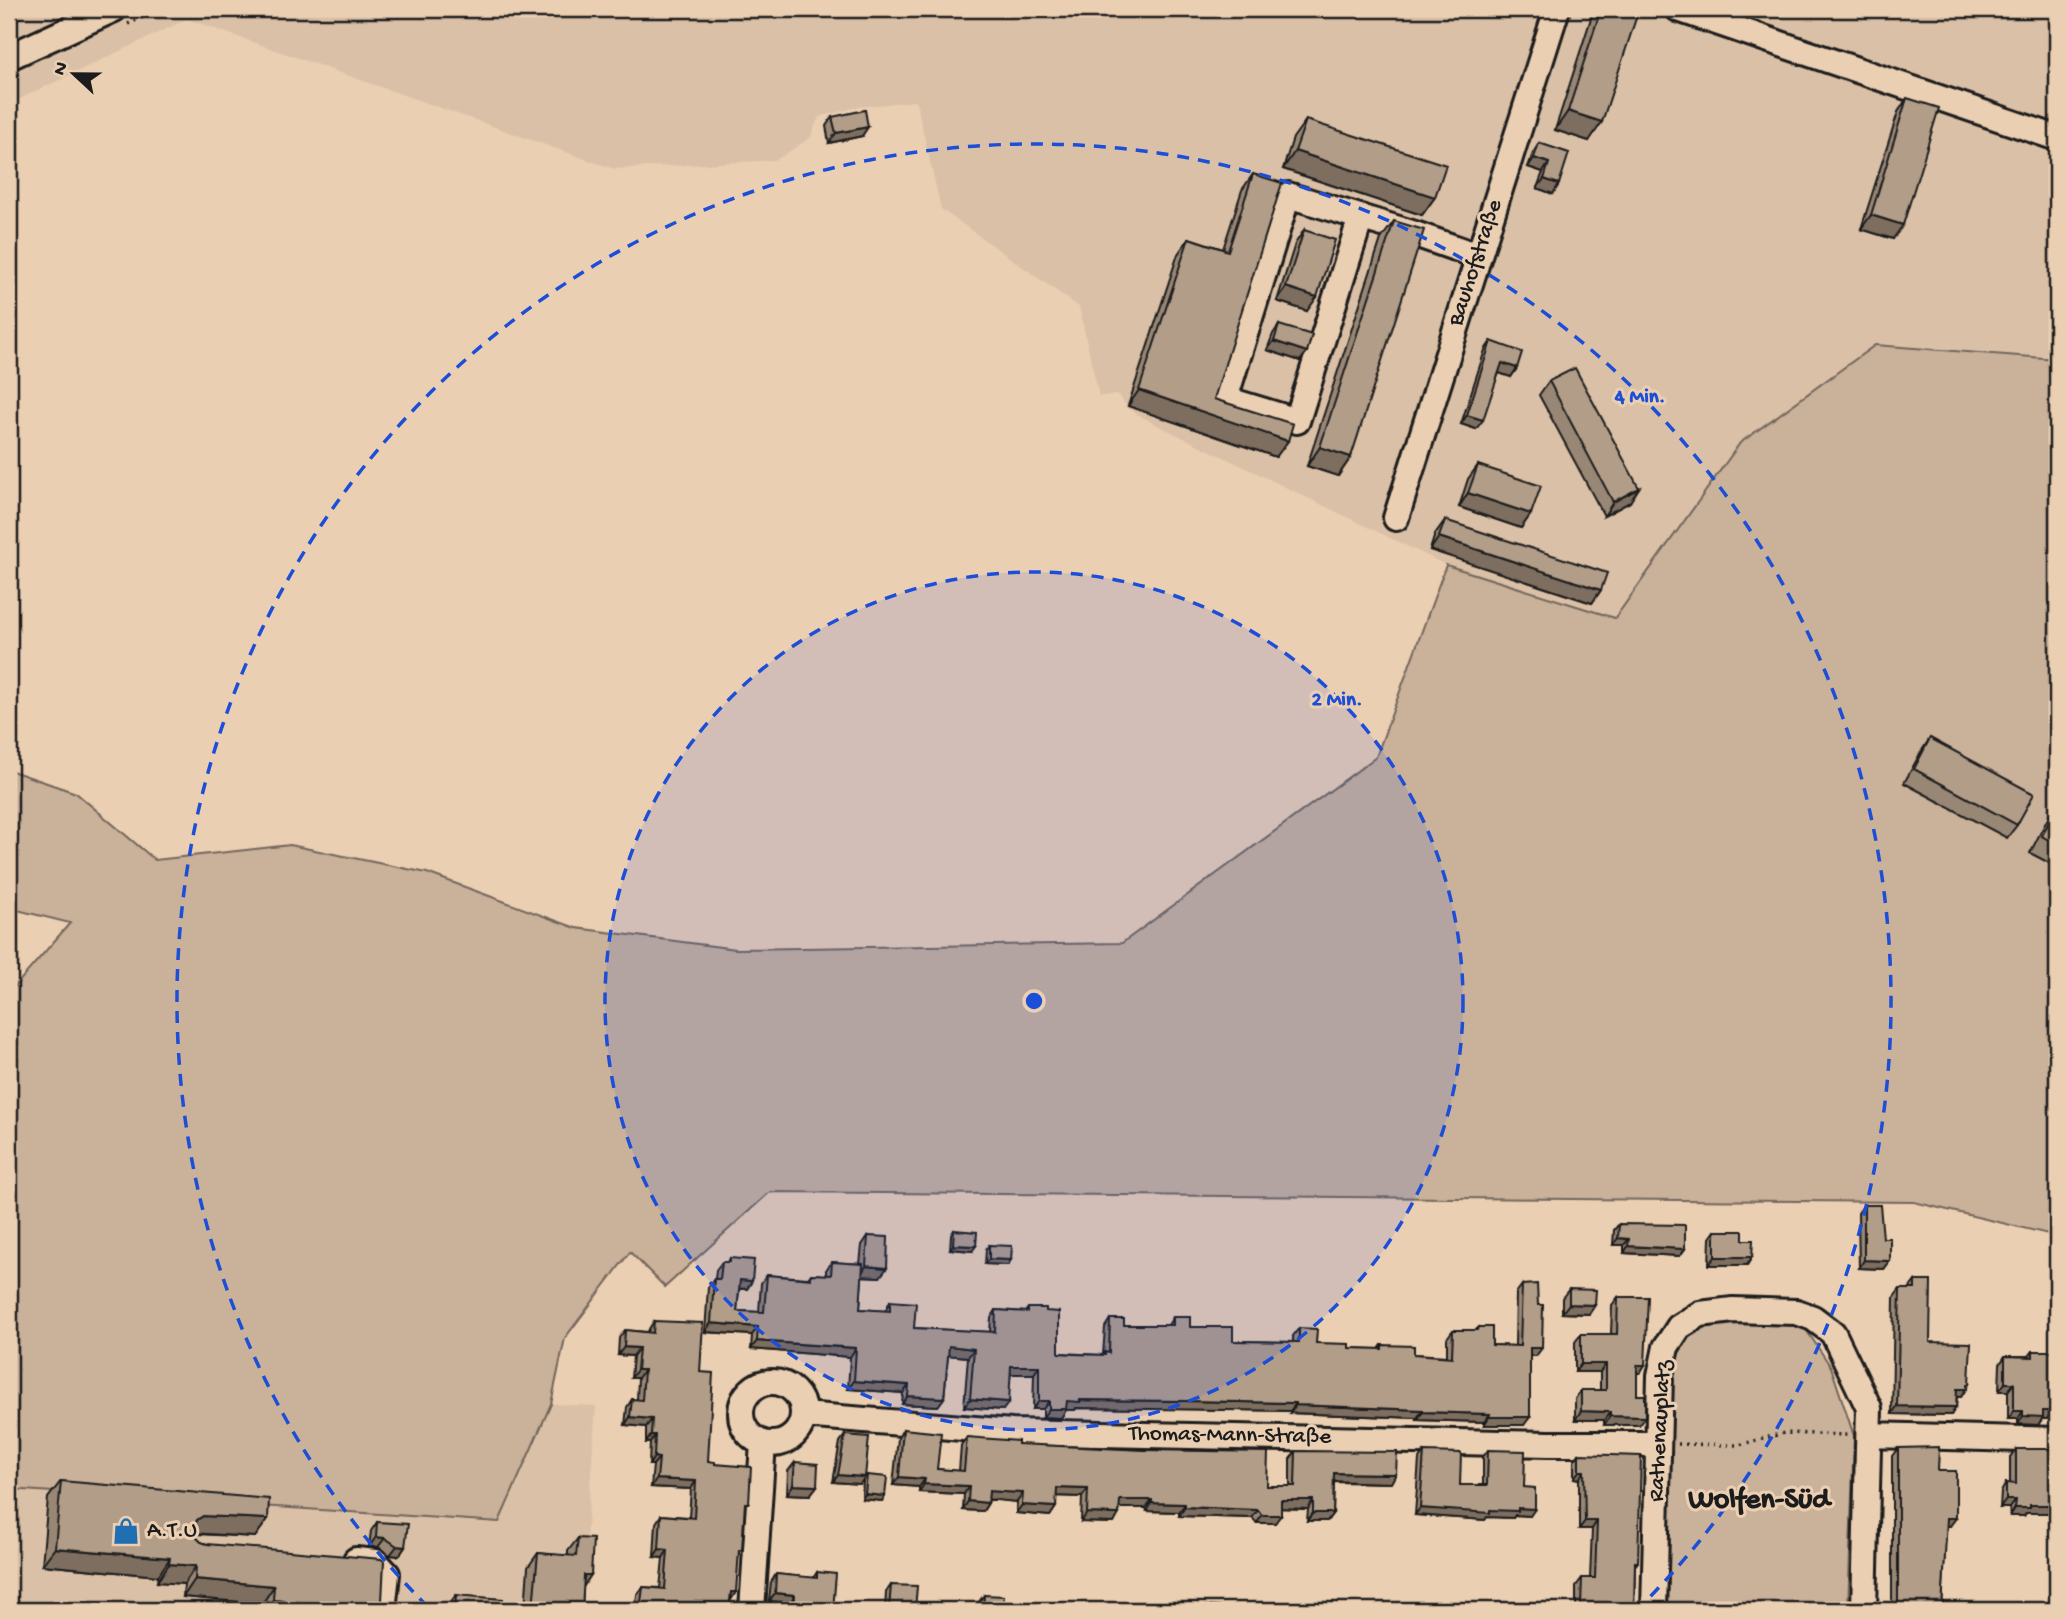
<svg xmlns="http://www.w3.org/2000/svg" width="2066" height="1619" font-family="'Gochi Hand',sans-serif">
	<style>
		.built { fill: #dac0a6 }
		.green { fill: #c9b19a; stroke: #72665b; stroke-width: 2 }
		.lines { fill: none; stroke-linecap: round; stroke-linejoin: round }
		.minor-casing { stroke: #1c1c1c; stroke-width: 30 }
		.path { stroke: #1c1c1c; stroke-width: 3.5; stroke-dasharray: 2 5; stroke-linecap: butt }
		.minor { stroke: #ebcfb2; stroke-width: 24 }
		.wall { fill: #998776; stroke: #1c1c1c; stroke-width: 2 }
		.shaded-wall { fill: #7d6e60; stroke: #1c1c1c; stroke-width: 2 }
		.building { fill: #b29d89; stroke: #1c1c1c; stroke-width: 2 }
		.ring { fill: none; stroke: #1d4ed8; stroke-width: 3.5; stroke-dasharray: 12 9 }
		.labels { text-anchor: middle; dominant-baseline: central; stroke-width: 6; stroke-linejoin: round; paint-order: stroke }
		.street-label { font-size: 23px; fill: #1c1c1c; stroke: #ebcfb2 }
		.poi-label { font-size: 23px; fill: #1c1c1c; stroke: #ebcfb2; text-anchor: start }
		.district-label { font-size: 30px; font-weight: bold; fill: #1c1c1c; stroke: #ebcfb2 }
		.centre { fill: #1d4ed8; stroke: #ebcfb2; stroke-width: 3.5 }
		.ring-label { font-size: 21px; text-anchor: middle; font-weight: bold; fill: #1d4ed8; stroke: #ebcfb2; stroke-width: 6; stroke-linejoin: round; paint-order: stroke }
	</style>
	<rect width="100%" height="100%" fill="#ebcfb2"/>
	<filter id="ink" filterUnits="userSpaceOnUse"><feTurbulence type="fractalNoise" baseFrequency=".0143" numOctaves="2"/><feDisplacementMap in="SourceGraphic" scale="14" xChannelSelector="R" yChannelSelector="G"/><feConvolveMatrix kernelMatrix="1 2 1 2 8 2 1 2 1" color-interpolation-filters="sRGB"/></filter>
	<g filter="url(#ink)">
		<!-- built -->
		<path class="built" d="M9,9H2057V359L1875,345L1740,443L1615,618L1446,565L1155,424L1128,409L1119,395L1099,396L1079,307L941,209L916,101L858,107L819,117L810,138L776,160L614,169L187,19L9,104Z
			M551,1404L596,1406L581,1610H9V1489L499,1522Z"/>
		<!-- green -->
		<path class="green" d="M1875,345L2057,359V1236L1914,1202L770,1192L665,1287L630,1252L565,1338L551,1404L499,1522L9,1489V993L70,923L9,908V770L76,793L155,860L290,845L427,873L576,928L736,949L1122,943L1376,757L1446,565L1615,618L1740,443Z
			M1717,1321L1801,1322L1831,1367L1854,1436L1848,1610H1668L1673,1365L1689,1333Z"/>
		<g class="lines">
			<defs>
				<path id="minor" d="M1678,9L2057,138
					M9,57L114,9
					M1361,217L1297,421L1225,399L1288,195L1415,234L1478,256
					M1396,518L1557,9
					M741 1413a31 31 0 1 1 62 0a31 31 0 1 1-62 0Z
					M803,1415L1012,1432L1549,1444H1658
					M1870,1435L2057,1440
					M356,1560L376,1562L387,1574L383,1610
					M752,1610L763,1443
					M1654,1610L1660,1376L1666,1347L1679,1327L1700,1314L1733,1310L1797,1312L1813,1318L1833,1333L1869,1408L1864,1610"/>
			</defs>
			<!-- minor casing -->
			<use href="#minor" class="minor-casing"/>
			<!-- path -->
			<path class="path" d="M128,24L161,9
				M1678,1444L1739,1445L1784,1433L1847,1435"/>
			<!-- minor -->
			<use href="#minor" class="minor"/>
		</g>
		<!-- wall -->
		<path class="wall" d="M1595,9H1639L1589,141L1555,130L1593,12Z
			M1907,98L1893,239L1861,229L1898,112Z
			M832,117L862,136L829,143L826,126Z
			M1306,120L1435,197L1422,215L1283,169L1293,138Z
			M1539,143L1559,184L1553,194L1537,188L1543,172L1528,167L1533,153Z
			M1253,174L1214,399L1276,457L1128,406L1178,254L1189,238L1223,249L1242,190Z
			M1394,221L1351,457L1338,476L1307,466L1381,239Z
			M1304,230L1307,311L1277,301L1295,244Z
			M1279,325L1300,361L1267,350L1273,334Z
			M1491,341L1517,368L1511,377L1499,373L1476,429L1461,424L1485,350Z
			M1549,381L1630,502L1604,516L1539,395Z
			M1478,465L1531,514L1521,528L1459,507L1468,479Z
			M1445,520L1601,590L1592,603L1430,550L1435,534Z
			M2057,725V747L2048,742Z
			M1930,738L2017,825L2007,838L1904,783L1921,752Z
			M2057,806V867L2030,853L2047,820Z
			M1864,1205L1890,1261L1884,1269L1859,1268L1858,1213Z
			M1619,1224L1680,1256L1624,1253V1245H1613L1614,1230Z
			M954,1230L972,1251L950,1249L951,1235Z
			M1715,1231L1743,1240L1752,1257L1747,1265H1709L1710,1238Z
			M868,1236L880,1277L862,1276L860,1309L885,1311L890,1301L914,1328L990,1332L991,1318L996,1310L1025,1312L1028,1308L1046,1311L1059,1353L1103,1355L1105,1327L1110,1319L1124,1325H1168L1173,1317L1190,1327L1233,1341L1293,1342V1336L1299,1328L1316,1343L1349,1348L1379,1349L1382,1345L1414,1354L1447,1356V1338L1453,1330H1476L1479,1327L1492,1345L1515,1346L1516,1293L1522,1285L1536,1356H1530L1524,1425H1484V1422L1417,1420V1418L1290,1413V1411L1181,1409L1076,1408L1075,1410H1066L1061,1418L1043,1417V1409H1033L1034,1374H1011L1003,1410L964,1407L968,1357L948,1355L944,1398L938,1406L902,1404L903,1393L848,1389L850,1357L751,1349L752,1335L705,1332L708,1287L714,1279H715L716,1270L722,1262H728L730,1258L752,1281L747,1289H739L737,1311L759,1312L761,1283L767,1275L808,1278L811,1274L826,1275V1270L832,1262L860,1264L862,1245Z
			M989,1245L1008,1265L985,1264L986,1249Z
			M1915,1281L1930,1342L1967,1387L1961,1397H1957L1956,1407L1951,1415L1892,1414L1894,1297L1900,1289H1909Z
			M1569,1289L1595,1305L1589,1314L1562,1313V1298Z
			M1618,1297L1640,1373H1637V1395L1639,1425H1604V1420H1575V1399L1581,1390H1600V1372H1575V1342L1581,1334H1611L1612,1305Z
			M654,1321L700,1372L708,1461L715,1464L745,1508L739,1554L730,1600L729,1610H635L637,1595L643,1587L660,1588L663,1558L654,1557L656,1523L661,1515L689,1517L691,1489L651,1487L653,1465H649L650,1443H646V1427L625,1425L627,1407L632,1399L637,1400L638,1378H631L633,1356L618,1355L619,1338L625,1330L648,1332L649,1329Z
			M2033,1351L2057,1384H2053L2047,1419H2042L2038,1425L2018,1424V1419H2008V1391H1999L2000,1364L2005,1356H2029Z
			M903,1429L937,1469L959,1471L961,1445L967,1437L1018,1444L1267,1486H1290V1459L1296,1451L1391,1483L1334,1482L1333,1513L1327,1521H1307L1308,1509L1281,1508L1275,1523H1257L1252,1518L1179,1516V1512L1147,1511L1146,1508H1119L1114,1523L1081,1522L1082,1497L1056,1496V1507L1050,1516L1016,1513L1017,1502L999,1500H989L988,1503L983,1511L963,1510L964,1494L919,1492V1487L893,1485L898,1438Z
			M845,1435L860,1484L833,1482L840,1442Z
			M1898,1448L1938,1471L1950,1526H1946L1942,1610H1892V1456Z
			M2016,1449L2055,1492V1505L2049,1513H2026L2024,1516H2010V1508H2000L2001,1492L2006,1483L2010,1484V1457Z
			M1488,1450L1524,1487L1530,1516L1515,1515L1513,1518L1487,1517L1485,1520L1415,1515L1419,1459L1424,1452L1460,1485H1483V1457Z
			M1579,1454L1638,1562L1635,1566L1634,1610H1576V1586L1582,1578H1590L1592,1529H1579V1479L1574,1478V1461Z
			M795,1462L817,1486L810,1495L787,1494L788,1471Z
			M867,1475L885,1496L882,1501L862,1499L863,1480Z
			M61,1481L268,1519L255,1537L195,1534V1536L201,1542L382,1601L375,1610H261L262,1604L183,1597L184,1584L157,1582L158,1576L42,1565L48,1498Z
			M377,1522L405,1547L399,1556L390,1555L378,1547H369L371,1531Z
			M578,1538L583,1587L582,1610H525L528,1567L538,1553L568,1556V1551Z
			M817,1572L833,1610H789L790,1603L769,1601L771,1582L776,1574L813,1578Z
			M891,1585L915,1610H885L886,1592Z
			M456,1595L502,1610H449V1604Z
			M984,1595L1003,1610H978V1603Z"/>
		<!-- shaded-wall -->
		<path class="shaded-wall" d="M1568,111L1602,122L1589,141L1555,130Z
			M868,127L862,136L829,143L836,133Z
			M1295,151L1435,197L1422,215L1283,169Z
			M1534,158L1549,163L1543,172L1528,167Z
			M1544,179L1559,184L1553,194L1537,188Z
			M1871,215L1903,225L1893,239L1861,229Z
			M1286,287L1317,297L1307,311L1277,301Z
			M1274,341L1307,352L1300,361L1267,350Z
			M1502,363L1517,368L1511,377L1496,372Z
			M1139,390L1288,441L1276,457L1128,406Z
			M1467,415L1483,420L1476,429L1461,424Z
			M1320,447L1351,457L1338,476L1307,466Z
			M1639,488L1630,502L1604,516L1613,502Z
			M1468,493L1531,514L1521,528L1459,507Z
			M1439,537L1601,590L1592,603L1430,550Z
			M1618,1238L1629,1239L1624,1245H1613Z
			M953,1245L976,1246L972,1251L950,1249Z
			M1628,1246L1685,1249L1680,1256L1624,1253Z
			M1715,1257H1752L1747,1265H1709Z
			M989,1259L1011,1260L1008,1265L985,1264Z
			M1864,1260L1890,1261L1884,1269L1859,1268Z
			M866,1266L887,1268L880,1277L860,1276Z
			M740,1280L752,1281L747,1289L734,1288Z
			M1569,1304L1595,1305L1589,1314L1562,1313Z
			M711,1323L758,1327L752,1335L705,1332Z
			M757,1341L856,1348L850,1357L751,1349Z
			M949,1346L974,1349L968,1357L944,1355Z
			M624,1347L639,1348L633,1356L618,1355Z
			M1530,1348H1542L1536,1356H1524Z
			M1581,1364H1606L1600,1372H1575Z
			M1637,1365H1645L1640,1373H1631Z
			M1011,1366H1039L1034,1374H1006Z
			M637,1370H644L638,1378H631Z
			M2053,1376H2057V1384H2047Z
			M854,1381L909,1385L903,1393L848,1389Z
			M2005,1383H2014L2008,1391H1999Z
			M1967,1384H1969L1961,1397H1951L1957,1389Z
			M908,1396L944,1398L938,1406L902,1404Z
			M970,1399L1009,1402L1003,1410L964,1407Z
			M1080,1400L1187,1401L1296,1403L1290,1411L1076,1408L1075,1410H1066L1061,1418L1043,1417L1049,1409L1067,1401Z
			M1039,1401H1049L1043,1409H1033Z
			M1296,1405L1423,1410L1417,1418L1290,1413Z
			M1897,1406L1956,1407L1951,1415L1892,1414Z
			M1581,1411L1610,1412L1604,1420H1575Z
			M2014,1411H2023L2018,1419H2008Z
			M2043,1411H2052L2047,1419H2042L2038,1425L2018,1424L2023,1416Z
			M1423,1412L1490,1414L1484,1422L1417,1420Z
			M1610,1416L1645,1417L1639,1425H1604Z
			M630,1417L652,1419L646,1427L625,1425Z
			M1489,1417H1530L1524,1425H1484Z
			M651,1435H655L650,1443H646Z
			M654,1457L659,1458L653,1465H649Z
			M1579,1471H1584L1579,1479L1574,1478Z
			M1334,1473L1396,1474L1391,1483L1328,1481Z
			M838,1475L865,1477L860,1484L833,1482Z
			M899,1477L925,1479L919,1487L893,1485Z
			M657,1479L696,1481L691,1489L651,1487Z
			M924,1484L969,1486L964,1494L919,1492Z
			M793,1485L817,1486L810,1495L787,1494Z
			M1057,1488L1088,1489L1082,1497L1051,1496Z
			M989,1491L1023,1493L1017,1502L984,1499Z
			M865,1494L885,1496L882,1501L862,1499Z
			M1120,1500H1152L1146,1508H1114Z
			M1281,1500H1313L1308,1509L1275,1508Z
			M2006,1500H2016L2010,1508H2000Z
			M968,1501L988,1503L983,1511L963,1510Z
			M1152,1503L1185,1504L1179,1512L1147,1511Z
			M1022,1505L1056,1507L1050,1516L1016,1513Z
			M2030,1505H2055L2049,1513H2026L2024,1516H2010L2015,1508Z
			M1185,1507L1258,1510L1252,1518L1179,1516Z
			M1420,1508L1490,1510L1518,1508L1535,1509L1530,1516L1515,1515L1513,1518L1487,1517L1485,1520L1415,1515Z
			M1087,1513L1119,1514L1114,1523L1081,1522Z
			M1313,1513H1333L1327,1521H1307Z
			M1262,1515H1281L1275,1523H1257Z
			M203,1516L268,1519L255,1537L190,1533L197,1520Z
			M1947,1518H1956L1950,1526H1941Z
			M1585,1521H1597L1592,1529H1579Z
			M376,1537L385,1538L378,1547H369Z
			M397,1546L405,1547L399,1556L390,1555Z
			M55,1548L170,1558L158,1576L42,1565Z
			M659,1549L668,1550L663,1558L654,1557Z
			M169,1564L196,1566L184,1584L157,1582Z
			M584,1575H591L582,1589Z
			M195,1579L274,1586L262,1604L183,1597Z
			M731,1592H736L731,1600Z
			M775,1593L795,1595L790,1603L769,1601Z
			M273,1600L382,1601L375,1610H266Z
			M1581,1606H1591L1589,1610H1578Z"/>
		<!-- building -->
		<path class="building" d="M1601,9H1639L1602,122L1568,111Z
			M1907,98L1939,108L1903,225L1871,215Z
			M865,110L868,127L836,133L832,117Z
			M1306,120L1446,165L1435,197L1295,151Z
			M1539,143L1569,153L1559,184L1544,179L1549,163L1534,158Z
			M1253,174L1282,183L1214,399L1293,424L1288,441L1139,390L1189,238L1228,251Z
			M1394,221L1424,230L1351,457L1320,447Z
			M1304,230L1335,240L1317,297L1286,287Z
			M1279,325L1312,335L1307,352L1274,341Z
			M1491,341L1522,352L1517,368L1502,363L1483,420L1467,415Z
			M1575,368L1639,488L1613,502L1549,381Z
			M1478,465L1541,486L1531,514L1468,493Z
			M1445,520L1607,573L1601,590L1439,537Z
			M1930,738L2034,794L2017,825L1914,769Z
			M2057,806V845L2042,836Z
			M1864,1205H1880L1883,1238H1890V1261L1864,1260Z
			M1619,1224L1685,1225V1249L1628,1246L1629,1239L1618,1238Z
			M954,1230L977,1232L976,1246L953,1245Z
			M1715,1231H1743V1240H1753L1752,1257H1715Z
			M868,1236L888,1237L887,1268L866,1266Z
			M989,1245L1012,1246L1011,1260L989,1259Z
			M730,1258L754,1260L752,1281L740,1280L737,1311L764,1312L767,1275L811,1279V1274L831,1275L832,1262L863,1264L860,1309L890,1311V1301L916,1303L914,1328L995,1332L996,1310L1028,1312V1308H1046V1311L1059,1312V1353L1073,1354L1105,1355V1352L1109,1353L1110,1319H1124V1325H1173V1317H1190V1327H1233V1341L1299,1342V1328L1317,1329L1316,1343L1349,1344V1348L1382,1349V1345L1414,1346V1354L1452,1357L1453,1330H1478L1479,1327H1492V1345L1520,1346L1522,1285L1537,1284L1538,1305H1543L1542,1348H1530V1417H1489L1490,1414L1423,1412V1410L1296,1405V1403L1187,1401L1080,1400V1402L1067,1401L1066,1409H1049V1401H1039V1366H1011L1009,1402L970,1399L974,1349L949,1346L944,1398L908,1396L909,1385L854,1381L856,1348L757,1341L758,1327L711,1323L714,1279H720L722,1262H730Z
			M1915,1281H1931L1930,1342L1971,1343L1969,1384H1967V1389H1957L1956,1407L1897,1406L1900,1289H1915Z
			M1569,1289L1596,1290L1595,1305L1569,1304Z
			M1618,1297H1648L1645,1365H1637V1395H1645V1417L1610,1416V1412L1581,1411V1390H1606V1364H1581V1334H1617Z
			M654,1321L703,1323L700,1372L713,1373L708,1461L715,1462V1464L751,1467L749,1503H745L742,1550H739L736,1592H731L729,1610H640L643,1587L665,1589L668,1550L659,1549L661,1515L694,1518L696,1481L657,1479L659,1458L654,1457L655,1435H651L652,1419L630,1417L632,1399L642,1400L644,1370H637L639,1348L624,1347L625,1330L653,1333Z
			M2033,1351H2057V1376H2053L2052,1411H2043V1417L2023,1416V1411H2014V1383H2005V1356L2033,1357Z
			M903,1429L941,1433L937,1469L964,1471L967,1437L1018,1441V1444L1144,1450L1268,1452L1267,1486H1295L1296,1451L1397,1452L1396,1474L1334,1473L1333,1513H1313V1500H1281V1515H1262L1258,1510L1185,1507V1504L1152,1503V1500H1120L1119,1514L1087,1513L1088,1489L1057,1488L1056,1507L1022,1505L1023,1493L1004,1492L989,1491L988,1503L968,1501L969,1486L924,1484L925,1479L899,1477Z
			M845,1435L869,1437L865,1477L838,1475Z
			M1939,1447L1938,1471H1956V1518H1947L1942,1609L1898,1610V1448Z
			M2016,1449H2057V1484H2055V1505H2030V1508H2015L2016,1500H2006V1483L2016,1484Z
			M1488,1450L1525,1451L1524,1487L1535,1488V1509L1518,1508V1511L1490,1510V1513L1420,1508L1424,1452L1461,1453L1460,1485H1487Z
			M1579,1454L1641,1456L1638,1562H1635L1634,1610H1591V1606H1581L1582,1578H1595L1597,1521H1585L1584,1471H1579Z
			M795,1462L818,1464L817,1486L793,1485Z
			M867,1475L887,1477L885,1496L865,1494Z
			M61,1481L269,1499L268,1519L203,1516L197,1520L194,1527L195,1536L201,1542L207,1544L381,1559L384,1561L382,1601L374,1608L273,1600L274,1586L195,1579L196,1566L169,1564L170,1558L55,1548Z
			M377,1522L408,1524L405,1547L397,1546L385,1538L376,1537Z
			M578,1538L593,1539L591,1575H584L582,1610H554L533,1608L538,1553L576,1556Z
			M817,1572L836,1574L833,1610H794L795,1595L775,1593L776,1574L817,1578Z
			M891,1585L917,1586L915,1610H889Z
			M456,1595L503,1599L502,1610H455Z
			M984,1595L1004,1596L1003,1610H983Z
			M1102,1605L1117,1606V1610H1102Z
			M1264,1605H1278V1610H1264Z
			M1204,1606L1223,1607V1610H1204Z"/>
	</g>
	<!-- distance rings -->
	<circle cx="1034" cy="1001" r="429" fill="#1d4ed8" fill-opacity=".12"/>
	<g class="ring">
		<circle cx="1034" cy="1001" r="429"/>
		<path d="M428 1607A857 857 0 1 1 1640 1607"/>
	</g>
	<!-- icons -->
	<defs>
		<symbol id="shop-bare" viewBox="-9 -9 18 18"><path d="M-5-2.5h2.3a2.7 3.5 0 0 1 5.4 0H5L5.5 6h-11ZM-1.5-2.5h3a1.5 2.3 0 0 0-3 0Z" fill="#1f6fb2" stroke="#ebcfb2" stroke-width="2.5" paint-order="stroke"/></symbol>
	</defs>
	<g fill-rule="evenodd">
		<use href="#shop-bare" x="107" y="1512" width="38" height="38"/>
	</g>
	<g class="labels">
		<!-- street labels -->
		<g class="street-label">
			<text transform="translate(1476 263) rotate(-72)">Bauhofstraße</text>
			<text transform="translate(1661 1431) rotate(-87)">Rathenauplatz</text>
			<text transform="translate(1230 1436) rotate(1)">Thomas-Mann-Straße</text>
		</g>
		<!-- poi labels -->
		<g class="poi-label">
			<text x="147" y="1531">A.T.U</text>
		</g>
		<!-- district labels -->
		<g class="district-label">
			<text x="1759" y="1501">Wolfen-Süd</text>
		</g>
	</g>
	<circle cx="1034" cy="1001" r="10" class="centre"/>
	<g class="ring-label">
		<text x="1640" y="402">4 Min.</text>
		<text x="1337" y="705">2 Min.</text>
	</g>
	<!-- margin -->
	<rect width="2066" height="1619" fill="none" stroke="#ebcfb2" stroke-width="35"/>
	<rect x="18" y="18" width="2031" height="1584" fill="none" stroke="#1c1c1c" stroke-width="2.5" filter="url(#ink)"/>
	<!-- north arrow -->
	<g transform="translate(74 74) rotate(292)" stroke="#ebcfb2" stroke-width="5" paint-order="stroke">
	<path d="M0-5L12 26L0 18L-12 26Z" fill="#1c1c1c"/>
	<text y="-10" font-size="19" font-weight="bold" text-anchor="middle" fill="#1c1c1c">N</text>
	</g>
</svg>
